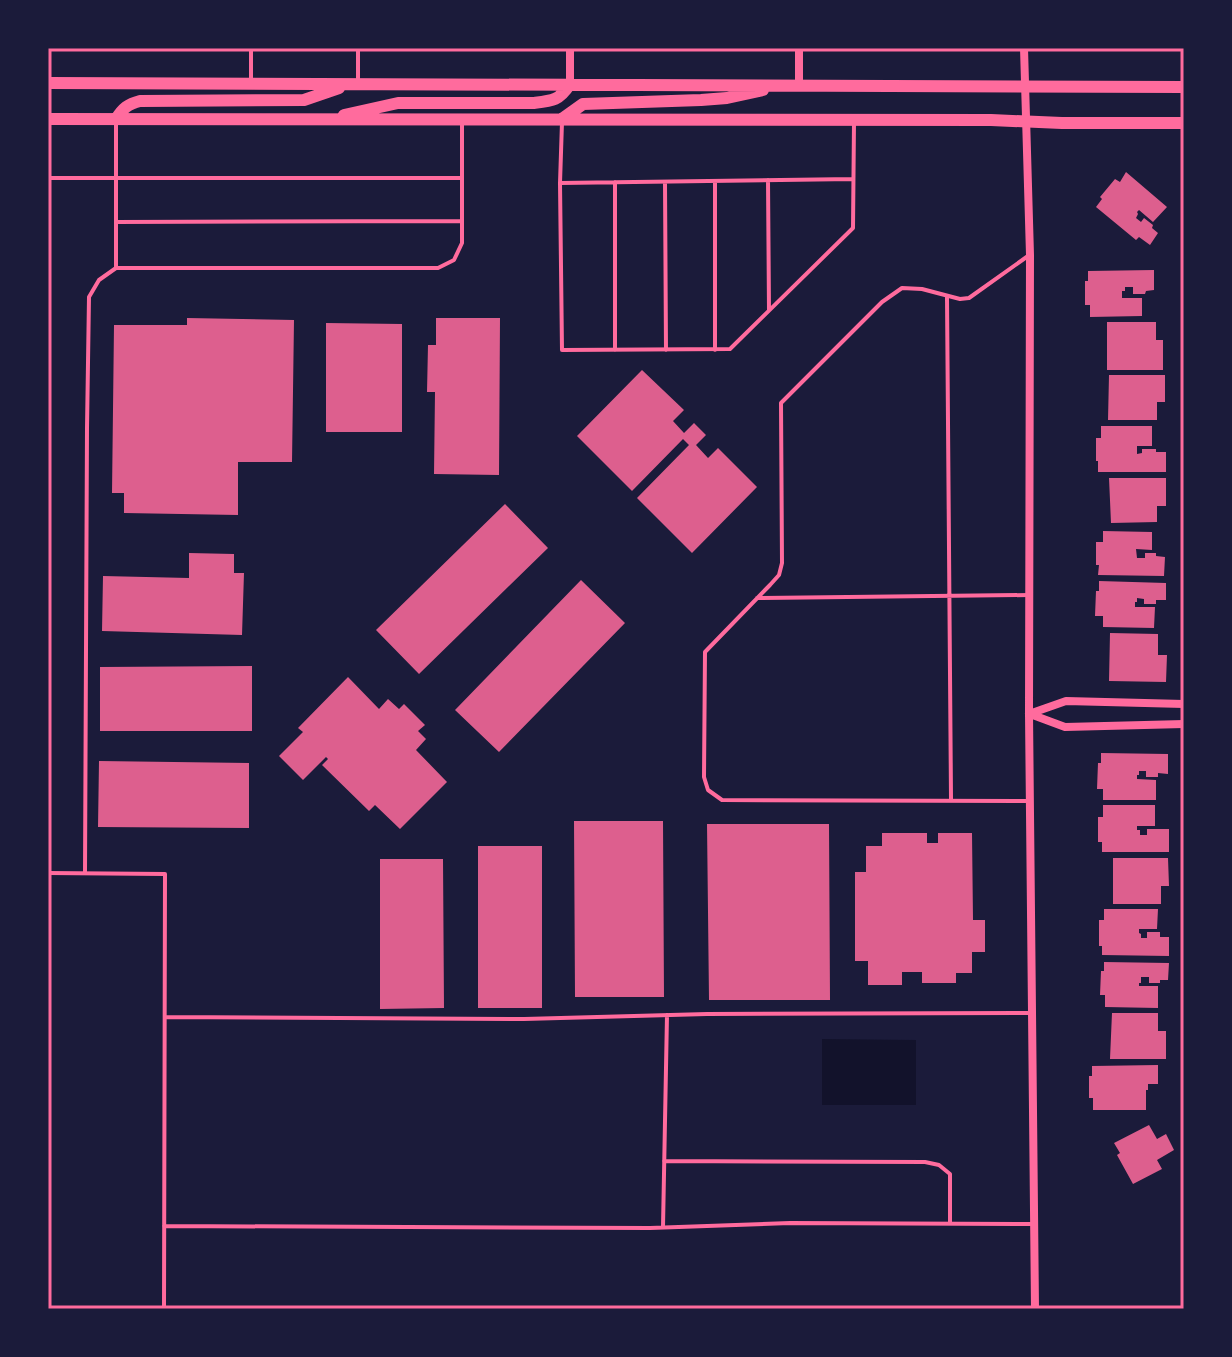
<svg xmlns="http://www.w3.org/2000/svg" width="1232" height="1357" font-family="Commissioner,sans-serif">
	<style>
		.water { fill: #12122b }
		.building { fill: #dd5f8e }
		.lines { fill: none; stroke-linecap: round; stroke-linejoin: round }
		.service { stroke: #ff6b9d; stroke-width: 4 }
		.minor { stroke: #ff6b9d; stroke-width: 8 }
		.secondary { stroke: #ff6b9d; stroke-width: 12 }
		.neatline { fill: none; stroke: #ff6b9d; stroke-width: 3 }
	</style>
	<rect width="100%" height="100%" fill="#1b1b3a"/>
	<!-- water -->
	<path class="water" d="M822,1039L916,1040V1105H822Z"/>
	<!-- building -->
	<path class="building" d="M1126,172L1167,207L1153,222L1139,210L1137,212L1138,214L1136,218L1141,222L1144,218L1153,225L1152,228L1158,233L1150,245L1139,237L1136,240L1096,207L1102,199L1100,197L1115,179L1120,182Z
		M1154,270V290L1146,291L1145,294H1133V287H1125V291H1122V298H1142V316L1090,317V305H1085V281H1088V271Z
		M187,318L294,320L292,462H238V515L124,513V493H112L114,325H187Z
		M436,318H500L499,475L434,474L435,392H427L428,345H436Z
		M1107,322H1156V340H1163V370H1107Z
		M326,323L402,324V432H326Z
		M642,370L684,410L673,421L684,433L694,423L706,435L696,445L708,458L718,448L757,487L692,553L637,498L689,445L683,439L632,491L577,436Z
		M1109,375H1165V402H1157V420H1108Z
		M1101,426H1152V446H1137V454L1142,453V449H1156V452H1166V472H1098V461H1096V438H1101Z
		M1109,478H1166V506H1157V522L1111,523Z
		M505,504L548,548L419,674L376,630Z
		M1103,531L1152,532V550L1136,549L1137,558H1145V553H1156V556L1165,557L1164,576L1098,575L1099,565H1096V542H1103Z
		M189,553L234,554V573H244L242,635L102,631L103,576L189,578Z
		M581,580L625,623L499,752L455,710Z
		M1099,581L1166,583V600H1156V604H1144V599L1137,598V602H1135V607H1155L1154,628L1103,627V616H1095L1096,591H1099Z
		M1110,633L1158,634V655H1167L1166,682L1109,681Z
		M252,666V731H100V667Z
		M348,677L379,709L388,699L399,709L404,704L425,725L418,731L426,739L416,750L447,782L400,829L375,805L369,811L322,765L328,759L326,757L303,780L279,756L303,732L298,728Z
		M1101,753L1168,754V774L1158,773V777H1146V771H1139V775H1137V779L1156,780V800H1103V789H1097L1098,763H1101Z
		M99,761L249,763V828L98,827Z
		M1103,805H1155V826H1137V830H1140V835H1147V829H1169V852H1102V842H1098V817H1103Z
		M574,821H663L664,997H575Z
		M707,824H829L830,1000H709Z
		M882,833H927V843H938V833H972L973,920H985V952H972V973H956V983H922V972H902V985H868V961H855V872H866V846H882Z
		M478,846H542V1008H478Z
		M1113,858H1168L1169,886H1161V904H1113Z
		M380,859H443L444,1008L380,1009Z
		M1104,909H1158L1157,929H1139V933L1141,934V938H1147V932H1160V937H1169V956L1102,955V946H1099V920H1104Z
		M1104,962L1169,963L1168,980H1160V983H1149V977H1141V983H1139V986H1158V1008L1105,1007V995H1100L1101,971H1104Z
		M1112,1013H1158V1031H1166V1059H1110Z
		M1158,1065V1084H1148V1090H1146V1110H1093V1098H1089V1076H1092V1066Z
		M1149,1125L1157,1139L1166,1134L1174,1150L1157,1160L1162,1169L1133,1184L1117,1155L1120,1153L1114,1143Z"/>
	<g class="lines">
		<!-- service -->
		<path class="service" d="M251,48V82
			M358,48V82
			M562,122L560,183L562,350L730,349L853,228L854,122
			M48,178H461
			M768,180L769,310
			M715,181V350
			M615,182V350
			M665,182L666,350
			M560,183L853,179
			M116,222L462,221
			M1028,256L969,298L960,299L922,289L902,288L882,302L781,403L782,563L779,575L770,585L705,652L704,777L708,790L722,800L1030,801
			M116,268V122
			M947,297L951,798
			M757,598L1029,595
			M48,873L165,874L164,1309
			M85,873L87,428L89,297L99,280L116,268H438L454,260L462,243V122
			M165,1017L524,1019L707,1014L1030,1013
			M664,1161L925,1162L939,1165L950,1174V1223
			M164,1226L650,1228L790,1223L1032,1224
			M663,1227L667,1015"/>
		<!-- minor -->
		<path class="minor" d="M799,48V85
			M1024,48L1030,255L1029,714L1035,1309
			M570,84V48
			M1029,714L1066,701L1184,704
			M1030,714L1065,727L1184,724"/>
		<!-- secondary -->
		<path class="secondary" d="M48,83L1184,87
			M344,115L398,103H533C552,101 559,101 570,84
			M48,119L991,120L1062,123H1184
			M116,119C123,108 128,104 140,101L304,100L339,88
			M562,119L583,104L701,100L727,98L763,90"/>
	</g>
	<!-- border -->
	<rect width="1232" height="1357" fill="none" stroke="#1b1b3a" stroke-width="100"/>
	<rect x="50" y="50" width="1132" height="1257" class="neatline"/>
</svg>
